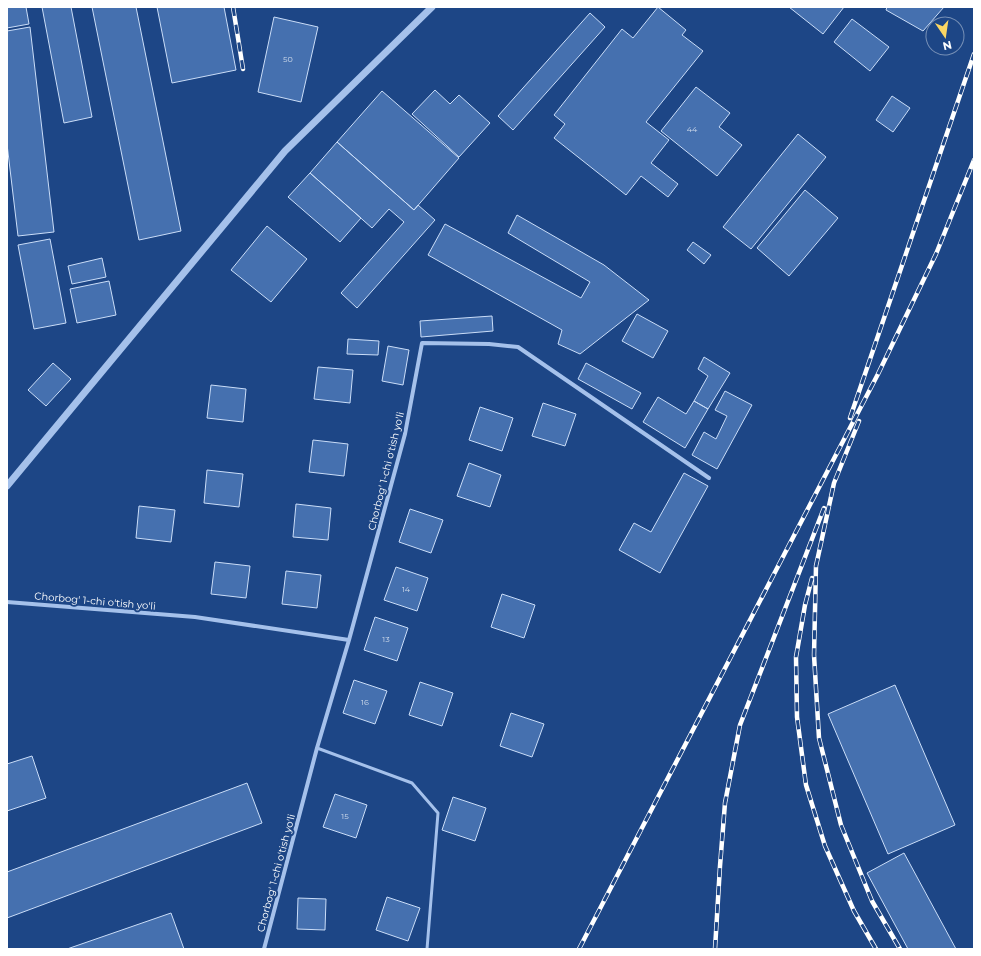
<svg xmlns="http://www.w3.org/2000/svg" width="981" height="956" font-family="Montserrat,sans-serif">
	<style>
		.building { fill: #4570af; stroke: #caddf8 }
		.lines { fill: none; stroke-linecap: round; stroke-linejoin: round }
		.service { stroke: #a5c1eb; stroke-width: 3 }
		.minor { stroke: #a5c1eb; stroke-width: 4 }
		.tertiary { stroke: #a5c1eb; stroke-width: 7 }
		.rail-casing { stroke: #fff; stroke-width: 4.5 }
		.rail { stroke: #1d4686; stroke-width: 3; stroke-dasharray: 9; stroke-linecap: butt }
		.labels { text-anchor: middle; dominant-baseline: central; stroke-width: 4; stroke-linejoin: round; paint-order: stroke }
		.number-label { font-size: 8px; fill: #d0dbeb }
		.street-label { font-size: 10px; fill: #fff; stroke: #1d4686 }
	</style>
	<rect width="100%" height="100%" fill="#1d4686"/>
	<!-- building -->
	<path class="building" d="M7,7H26L29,24L7,28Z
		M42,7H71L92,117L64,123Z
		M92,7H136L181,231L139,240Z
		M157,7H224L236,70L172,83Z
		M658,7L686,30L682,35L703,51L646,122L669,140L651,163L678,184L668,197L641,176L626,195L554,138L565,124L554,115L622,29L633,38Z
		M789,7H844L823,34Z
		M887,7H944L923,31L886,10Z
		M590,13L605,27L513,130L498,116Z
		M274,17L318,27L301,102L258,92Z
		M852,19L889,47L870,71L834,42Z
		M30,27L54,232L18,236L7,144V31Z
		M696,87L730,113L719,127L742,145L717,176L661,131Z
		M435,90L450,104L459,95L490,123L459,157L412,114Z
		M382,91L459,158L414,210L337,142Z
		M892,96L910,108L893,132L876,120Z
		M798,134L826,157L751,249L723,227Z
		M337,142L414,210L418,205L435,220L357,308L341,293L404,222L389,209L372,228L310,173Z
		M310,173L361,218L340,242L288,197Z
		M805,190L838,218L789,276L757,248Z
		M517,215L604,265L649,300L580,354L558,344L562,330L428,255L445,224L581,298L590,282L508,233Z
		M267,226L307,259L271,302L231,270Z
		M50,239L66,323L34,329L18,245Z
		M693,242L711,255L704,264L687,250Z
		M102,258L106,277L72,284L68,266Z
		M109,281L116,315L77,323L70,289Z
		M637,314L668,331L653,358L622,341Z
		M492,316L493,331L421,337L420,321Z
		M348,339L379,341L378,355L347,354Z
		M388,346L409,350L403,385L382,381Z
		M704,357L730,373L708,409L694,401L708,376L698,369Z
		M53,363L71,379L46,406L28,390Z
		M586,363L641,393L632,409L578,379Z
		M318,367L353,370L350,403L314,399Z
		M211,385L246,389L243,422L207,418Z
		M725,391L752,405L717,469L692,455L704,432L716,439L727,416L715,410Z
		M658,397L686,414L694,401L708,409L685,448L643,422Z
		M543,403L576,414L565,446L532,436Z
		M480,407L513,418L502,451L469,440Z
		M313,440L348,444L344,476L309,472Z
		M469,463L501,475L490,507L457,496Z
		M207,470L243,474L239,507L204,503Z
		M684,473L708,486L660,573L619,550L634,523L651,532Z
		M296,504L331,508L328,540L293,537Z
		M139,506L175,510L171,542L136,538Z
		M410,509L443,520L431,553L399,542Z
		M215,562L250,566L246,598L211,594Z
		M396,567L428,578L417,611L384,600Z
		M286,571L321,575L317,608L282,604Z
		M502,594L535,605L524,638L491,627Z
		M375,617L408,628L397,661L364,650Z
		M354,680L387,691L375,724L343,713Z
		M420,682L453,693L442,726L409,715Z
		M895,685L955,825L888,854L828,714Z
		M511,713L544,724L532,757L500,746Z
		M32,756L46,798L7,811V764Z
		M247,783L262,823L7,918V872Z
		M335,794L367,805L356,838L323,827Z
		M453,797L486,808L475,841L442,830Z
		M904,853L956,949H908L867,873Z
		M387,897L420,908L408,941L376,930Z
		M298,898L326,899L325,930L297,929Z
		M171,913L184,949H67Z"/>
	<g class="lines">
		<!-- service -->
		<path class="service" d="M317,748L412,783L438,813L427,949"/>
		<!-- minor -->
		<path class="minor" d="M7,602L195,617L349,640
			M264,949L317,748L349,640L405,434L422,343L489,344L518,347L709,478"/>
		<!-- tertiary -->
		<path class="tertiary" d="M7,486L285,151L432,7"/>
		<defs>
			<path id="rail" d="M233,7L243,69
				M850,418L974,54
				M859,421L834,483L816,566L814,655L819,738L841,825L872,901L900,949
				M812,578L805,605L796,657L797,717L806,785L825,846L854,911L876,949
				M579,949L878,374L936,254L974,160
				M715,949L720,866L725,803L740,725L824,508"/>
		</defs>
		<!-- rail casing -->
		<use href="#rail" class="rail-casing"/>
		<!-- rail -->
		<use href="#rail" class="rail"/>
	</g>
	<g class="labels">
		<!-- number labels -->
		<g class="number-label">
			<text x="288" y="59">50</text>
			<text x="692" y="129">44</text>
			<text x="406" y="589">14</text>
			<text x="386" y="639">13</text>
			<text x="365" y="702">16</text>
			<text x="345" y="816">15</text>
		</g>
		<!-- street labels -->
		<g class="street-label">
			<text transform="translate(386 471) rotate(-76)">Chorbog' 1-chi o'tish yo'li</text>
			<text transform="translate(95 601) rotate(5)">Chorbog' 1-chi o'tish yo'li</text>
			<text transform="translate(276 873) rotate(-75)">Chorbog' 1-chi o'tish yo'li</text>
		</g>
	</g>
	<!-- border -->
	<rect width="981" height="956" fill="none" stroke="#ffffff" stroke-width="16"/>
	<!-- north arrow -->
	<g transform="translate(945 36) rotate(167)"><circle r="19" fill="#1d4686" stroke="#7790b6"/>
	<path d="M0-3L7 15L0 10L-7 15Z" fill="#fbd663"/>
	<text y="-6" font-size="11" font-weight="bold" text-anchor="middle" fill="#ffffff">N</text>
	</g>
</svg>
